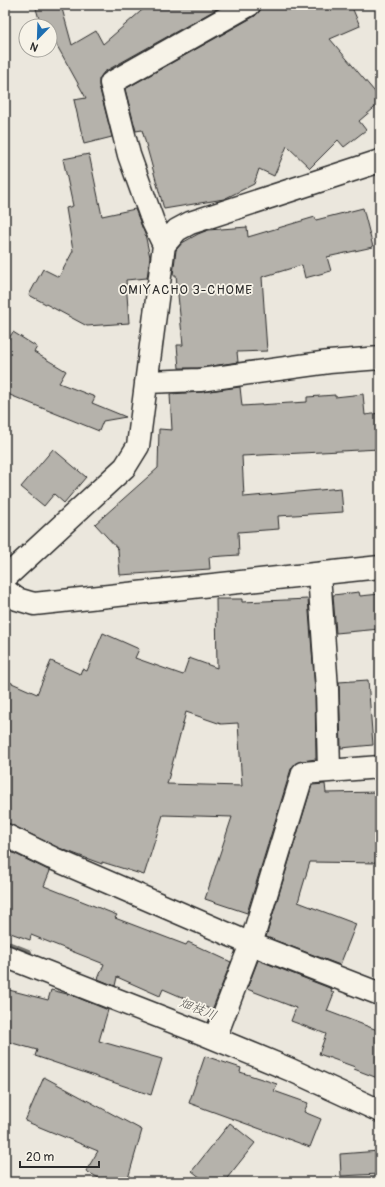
<svg xmlns="http://www.w3.org/2000/svg" width="385" height="1187" font-family="Pangolin,'Klee One',sans-serif">
	<style>
		.lines { fill: none; stroke-linecap: round; stroke-linejoin: round }
		.stream { stroke: #72716c; stroke-width: 8 }
		.building { fill: #b5b2ab; stroke: #2b2b2b; fill-rule: evenodd }
		.street-casing { stroke: #2b2b2b; stroke-width: 25 }
		.secondary-casing { stroke: #2b2b2b; stroke-width: 25 }
		.street { stroke: #f7f3e8; stroke-width: 22 }
		.secondary { stroke: #f7f3e8; stroke-width: 22 }
		.labels { text-anchor: middle; dominant-baseline: central; stroke-width: 3.5; stroke-linejoin: round; paint-order: stroke }
		.neighbourhood-label { font-size: 13px; letter-spacing: 1px; fill: #2b2b2b; stroke: #f7f3e8 }
		.water-label { font-size: 13px; font-style: italic; fill: #555451; stroke: #f7f3e8 }
	</style>
	<rect width="100%" height="100%" fill="#ebe7dd"/>
	<filter id="ink" filterUnits="userSpaceOnUse"><feTurbulence type="fractalNoise" baseFrequency=".025" numOctaves="2"/><feDisplacementMap in="SourceGraphic" scale="8" xChannelSelector="R" yChannelSelector="G"/><feConvolveMatrix kernelMatrix="1 2 1 2 8 2 1 2 1" color-interpolation-filters="sRGB"/></filter>
	<g filter="url(#ink)">
		<g class="lines">
			<!-- stream -->
			<path class="stream" d="M5,944L28,953"/>
		</g>
		<!-- building -->
		<path class="building" d="M35,5H61L72,45L96,31L103,44L148,5H224L104,72L99,79V86L112,137L84,144L74,100L86,98L50,33V26H41Z
			M261,5H351L360,26L330,39L380,98V103L359,121L366,130L344,147L338,140L310,168L287,146L274,176L259,169L254,184L224,199L164,209L142,130L136,131L125,89L255,16L260,11Z
			M89,154L102,216L135,209L145,234L150,257L147,278L126,280L129,323L87,326L29,295L43,269L59,277L73,251L66,208L73,206L63,159Z
			M363,208L373,247L327,257L331,271L305,278L302,265L262,277L267,351L237,352L238,362L199,368H179L177,345H183L176,275H173L176,250L182,243L198,234L208,230L247,227L248,237L315,217L316,220Z
			M13,332L37,347L34,352L66,371L59,383L95,397L92,403L126,417L103,421L99,431L5,393V344Z
			M240,387L242,406L307,402V397L335,395V397L363,394L365,415L380,413V449L242,456L244,497L341,488L343,512L278,516L279,529L238,532L239,555L209,557L210,569L120,575L118,549L95,524L158,468L159,429L172,430L170,394L202,392Z
			M53,449L86,477L64,503L54,494L44,506L21,487Z
			M359,592L360,596L380,594V629L336,633L333,595Z
			M216,599H242V602L308,599L315,690L316,759L302,761L295,764L291,769L247,913L205,899L232,817L163,815L144,875L102,862V864L59,848L10,824L5,823V680L37,694L51,661L80,674L82,669L87,671L103,633L139,649L135,658L183,675L189,658L217,668ZM186,712L221,724L238,723L242,786L167,784Z
			M368,680L373,745L341,748L339,682Z
			M325,784L326,793L380,792V863L310,862L298,902L356,924L340,965L266,937L312,785Z
			M5,849L50,871L44,886L117,915L115,918L186,945L188,942L231,962L212,1010L163,989L160,996L117,977L115,986L98,979L104,964L31,935L30,940L5,931Z
			M258,960L332,989L331,991L334,993L327,1011L380,1031V1079L354,1069L355,1067L319,1054L326,1034L291,1021L296,1008L247,989Z
			M5,989L48,1000L51,990L71,995L108,1010L99,1041L162,1059L151,1095L35,1056L37,1050L5,1041Z
			M205,1056L241,1068L240,1072L277,1084L274,1091L308,1103L304,1112L321,1119L310,1147L189,1103Z
			M44,1077L142,1130L127,1182H106L86,1171L98,1151L25,1121Z
			M230,1123L255,1143L224,1182H206L192,1171Z
			M379,1151L380,1174L341,1176L340,1154Z"/>
		<g class="lines">
			<defs>
				<path id="street" d="M164,245L177,230L190,223L380,161
					M146,382L200,380L329,362L380,358
					M319,574L327,689L329,771
					M5,578L125,467L138,446L164,245L153,222L129,155L111,83L249,5
					M5,835L52,858L251,944L380,994
					M5,956L204,1034L291,1070L380,1111
					M215,1038L251,944L303,773L380,767"/>
				<path id="secondary" d="M5,590L17,599L34,604L380,567"/>
			</defs>
			<!-- street casing -->
			<use href="#street" class="street-casing"/>
			<!-- secondary casing -->
			<use href="#secondary" class="secondary-casing"/>
			<!-- street -->
			<use href="#street" class="street"/>
			<!-- secondary -->
			<use href="#secondary" class="secondary"/>
		</g>
	</g>
	<g class="labels">
		<!-- neighbourhood labels -->
		<g class="neighbourhood-label">
			<text x="186" y="290">OMIYACHO 3-CHOME</text>
		</g>
		<!-- water labels -->
		<g class="water-label">
			<text transform="translate(198 1009) rotate(22)">畑枝川</text>
		</g>
	</g>
	<!-- margin -->
	<rect width="385" height="1187" fill="none" stroke="#f7f3e8" stroke-width="20"/>
	<rect x="10" y="10" width="365" height="1167" fill="none" stroke="#2b2b2b" stroke-width="1.5" filter="url(#ink)"/>
	<!-- north arrow -->
	<g transform="translate(38 38) rotate(203)"><circle r="19" fill="#f7f3e8" stroke="#a5a39c"/>
	<path d="M0-3L7 15L0 10L-7 15Z" fill="#1f6fb2"/>
	<text y="-6" font-size="11" font-weight="bold" text-anchor="middle" fill="#2b2b2b">N</text>
	</g>
	<!-- scale -->
	<path d="M20 1161v6h79v-6" fill="none" stroke="#2b2b2b" stroke-width="2"/>
	<text x="26" y="1161" font-size="12" fill="#2b2b2b" stroke="#f7f3e8" stroke-width="3" paint-order="stroke">20 m</text>
</svg>
